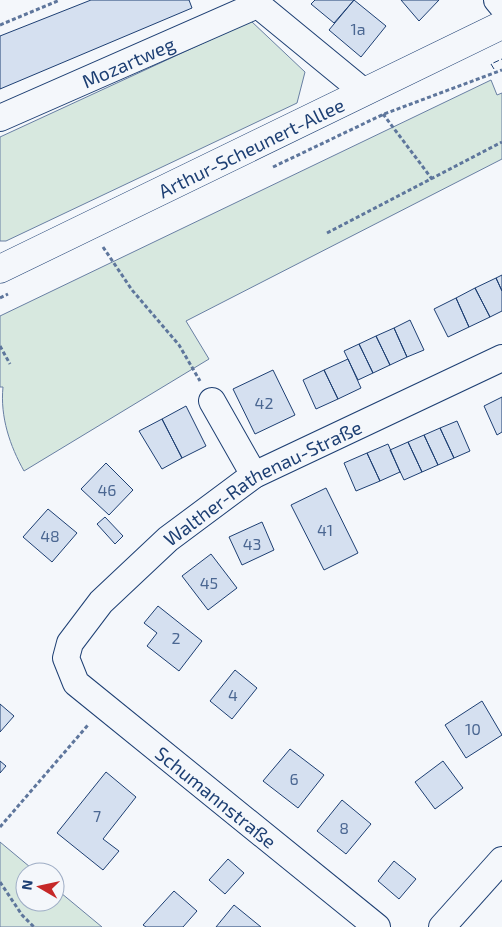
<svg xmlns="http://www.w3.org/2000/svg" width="502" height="927" viewBox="0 0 502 927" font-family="'Exo 2',sans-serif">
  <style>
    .green { fill: #d7e8df; stroke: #687fa3 }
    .building { fill: #d5e0f0; stroke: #1d3f73 }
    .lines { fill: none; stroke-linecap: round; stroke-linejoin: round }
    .minor-casing { stroke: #1d3f73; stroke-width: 28 }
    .major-casing { stroke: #1d3f73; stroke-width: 29 }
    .path { stroke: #5e769c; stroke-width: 3; stroke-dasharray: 4 2.5; stroke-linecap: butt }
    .minor { stroke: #f4f7fb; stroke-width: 26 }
    .major { stroke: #f4f7fb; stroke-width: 28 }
    .fence { stroke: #1d3f73; stroke-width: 1; stroke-dasharray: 6 2.5; stroke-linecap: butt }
    .labels { text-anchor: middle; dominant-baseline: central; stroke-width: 4; stroke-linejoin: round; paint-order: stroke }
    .number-label { font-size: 16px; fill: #4b6792 }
    .street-label { font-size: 19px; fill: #1d3f73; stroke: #f4f7fb }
  </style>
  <rect width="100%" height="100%" fill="#f4f7fb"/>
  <path class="green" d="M251 21 305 72 297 103 6 241H0V137Z
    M491 80 497 95 502 93V159L186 321 209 359 24 471C10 446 0 417 3 387H0V316Z
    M0 842 36 872H25V902H55V888L102 927H0Z"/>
  <path class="building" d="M91 0H189L192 8 0 89V36Z
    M315 0H354L334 23 311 4Z
    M354 0 386 26 361 57 329 30Z
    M401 0H439L419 21Z
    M502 275V291L496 278Z
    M496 278 502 291V311L490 317 475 288Z
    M475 288 490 317 469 327 456 298Z
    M456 298 469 327 448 337 434 309Z
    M410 320 424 350 407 357 394 328Z
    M394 328 407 357 390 365 376 336Z
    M376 336 390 365 373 373 359 344Z
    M359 344 373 373 358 380 344 351Z
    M348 359 361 388 338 399 324 370Z
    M273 370 295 415 255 434 233 389Z
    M324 370 338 399 316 409 303 380Z
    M502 397V432L497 435 484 406Z
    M186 406 206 446 182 458 162 419Z
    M162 419 182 458 162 469 139 431Z
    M457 421 470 451 454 458 440 428Z
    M440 428 454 458 438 465 424 435Z
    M424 435 438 465 422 472 408 442Z
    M408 442 422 472 404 480 390 450Z
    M388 444 400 472 380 481 367 453Z
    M367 453 380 481 356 491 344 463Z
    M106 463 133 490 109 515 81 489Z
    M326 488 358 553 324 570 291 505Z
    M48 509 77 533 52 562 23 537Z
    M105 517 123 536 115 544 97 524Z
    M262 522 274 550 242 565 229 537Z
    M211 554 237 588 208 610 182 576Z
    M158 606 202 641 179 671 147 646 157 633 144 623Z
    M235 670 257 688 232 719 210 701Z
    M482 701 502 735 466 758 445 725Z
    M0 704 14 716 0 732Z
    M290 749 324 775 298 808 263 781Z
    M0 761 6 766 0 773Z
    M443 761 463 788 435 809 415 782Z
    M106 772 136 797 103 839 119 851 103 870 57 833Z
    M342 800 371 824 346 854 317 831Z
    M228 859 244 873 225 894 209 880Z
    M394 861 416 879 399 899 378 881Z
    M174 891 197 911 183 927H146L143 925Z
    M234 905 261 927H216Z"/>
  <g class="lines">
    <g class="minor-casing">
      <g id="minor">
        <path d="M252 0 364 92"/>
        <path d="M497 0 502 6"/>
        <path id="s1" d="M0 118 257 5"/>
        <path d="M212 401 254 475"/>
        <path id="s2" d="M377 927 76 683 66 658 70 643 101 602 168 539 254 475 502 358"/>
        <path d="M442 927 502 860"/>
      </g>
    </g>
    <g class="major-casing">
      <g id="major">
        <path id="s3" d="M0 269 502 25"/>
      </g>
    </g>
    <path class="path" d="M0 25 60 0
      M383 114 432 179
      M273 167 384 114 502 70
      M327 233 502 142
      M103 247 132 290 179 345 200 381
      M0 298 8 294
      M0 346 10 364
      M0 827 88 725
      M0 882 22 915 34 927"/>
    <use href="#minor" class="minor"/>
    <use href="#major" class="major"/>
    <path class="fence" d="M494 69 491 64 502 59"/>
  </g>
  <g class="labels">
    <g class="number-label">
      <text x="358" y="28">1a</text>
      <text x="264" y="402">42</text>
      <text x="107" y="489">46</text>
      <text x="325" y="529">41</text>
      <text x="50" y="535">48</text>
      <text x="252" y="543">43</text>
      <text x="209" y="582">45</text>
      <text x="176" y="637">2</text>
      <text x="233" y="694">4</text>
      <text x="473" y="728">10</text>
      <text x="294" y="778">6</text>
      <text x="97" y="815">7</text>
      <text x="344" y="827">8</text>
    </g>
    <g class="street-label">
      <text stroke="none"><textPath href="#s1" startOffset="140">Mozartweg</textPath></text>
      <text stroke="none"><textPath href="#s3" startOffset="279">Arthur-Scheunert-Allee</textPath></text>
      <text stroke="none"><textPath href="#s2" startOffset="684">Walther-Rathenau-Straße</textPath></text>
      <text transform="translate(216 797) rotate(39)">Schumannstraße</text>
    </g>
  </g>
  <g transform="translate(40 887) rotate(279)"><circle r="24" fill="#f4f7fb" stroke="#9eadc5"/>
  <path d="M0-4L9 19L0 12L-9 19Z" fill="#c62828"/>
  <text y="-8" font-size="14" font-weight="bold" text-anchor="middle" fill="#1d3f73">N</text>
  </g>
</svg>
